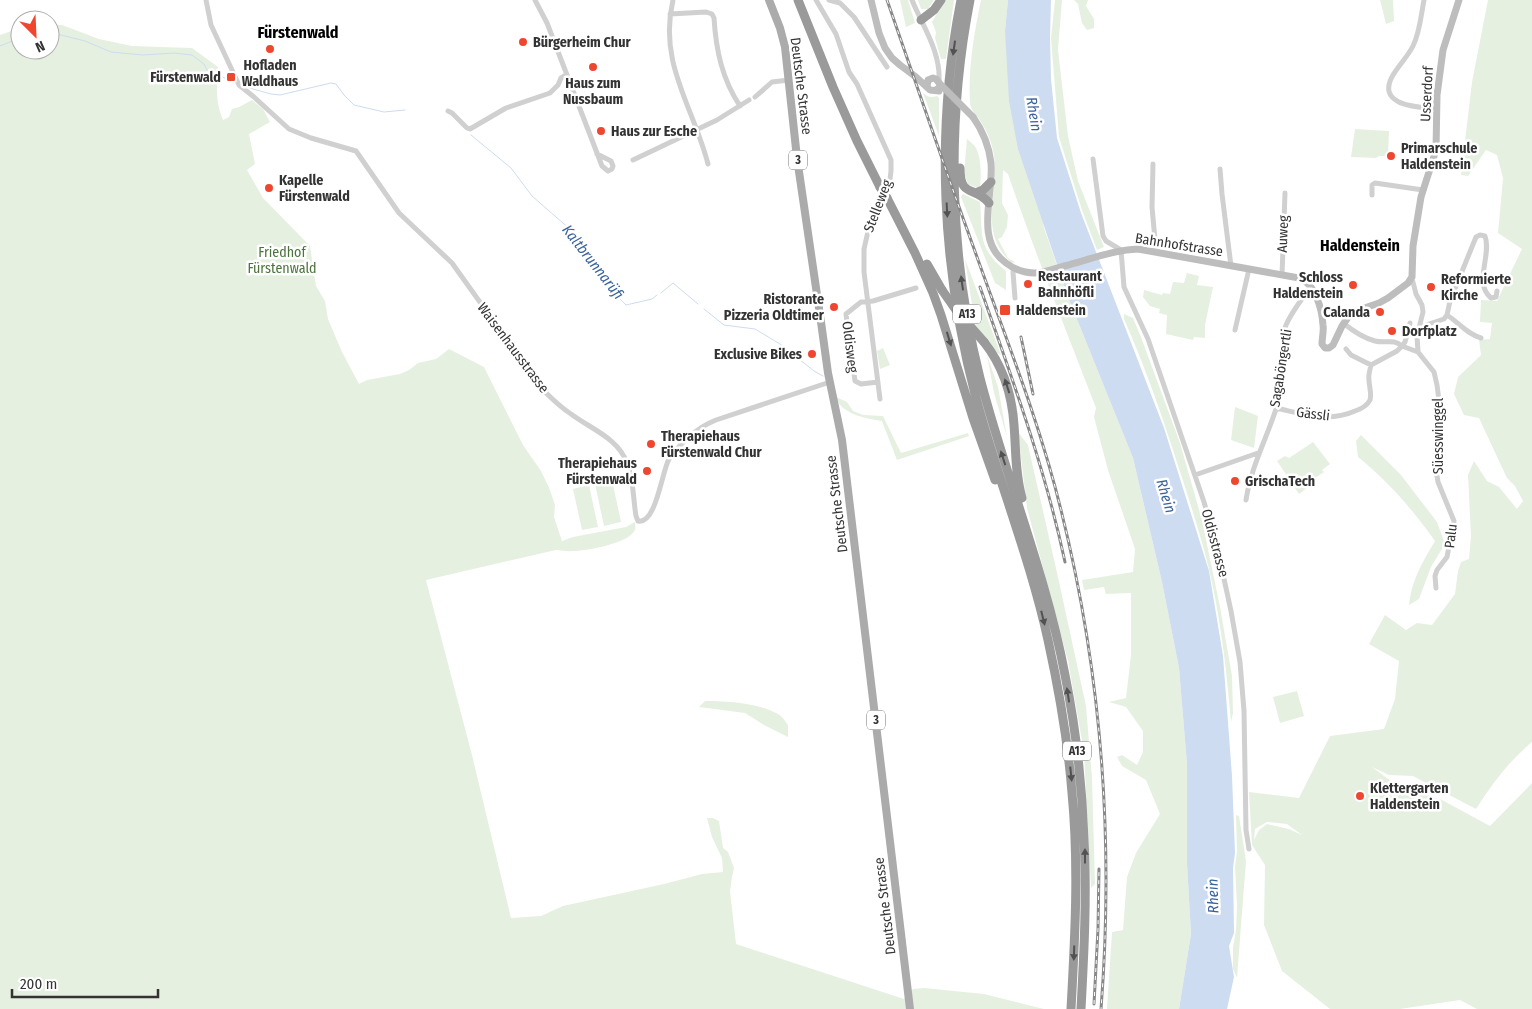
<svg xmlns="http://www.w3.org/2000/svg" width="1532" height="1009" viewBox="0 0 1532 1009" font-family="'Fira Sans Condensed',sans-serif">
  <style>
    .green { fill: #e6f0e1; fill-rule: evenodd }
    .water { fill: #cddcf0 }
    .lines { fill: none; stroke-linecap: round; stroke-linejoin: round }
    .stream { stroke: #cddcf0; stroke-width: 1 }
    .street { stroke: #d0d0d0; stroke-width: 5 }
    .secondary { stroke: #bdbdbd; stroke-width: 7 }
    .primary { stroke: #ababab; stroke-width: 8 }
    .highway { stroke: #9a9a9a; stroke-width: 9 }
    .rail-casing { stroke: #888; stroke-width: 3 }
    .rail { stroke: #fff; stroke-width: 1; stroke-dasharray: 4; stroke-linecap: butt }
    .secondary-bridge { stroke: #bdbdbd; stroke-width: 7 }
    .highway-bridge { stroke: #9a9a9a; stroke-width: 9 }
    .oneway { fill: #525252 }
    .poi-dot { fill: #ef4630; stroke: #fff; stroke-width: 2 }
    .labels { text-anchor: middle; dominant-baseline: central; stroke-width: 5; stroke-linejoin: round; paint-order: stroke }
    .shield { fill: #fff; stroke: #707070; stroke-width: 1 }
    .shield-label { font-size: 12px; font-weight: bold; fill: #333 }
    .poi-label { font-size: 14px; font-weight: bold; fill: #333; stroke: #fff; text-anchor: start }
    .street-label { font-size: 14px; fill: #333; stroke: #fff }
    .park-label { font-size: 14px; fill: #4b733c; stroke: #fff }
    .water-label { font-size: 15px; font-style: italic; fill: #3a639c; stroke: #fff }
    .quarter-label { font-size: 16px; font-weight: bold; fill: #000; stroke: #fff }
  </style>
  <rect width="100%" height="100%" fill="#fff"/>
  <path class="green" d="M900 0H908L915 23 906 27Z
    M918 0H934L928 9H921Z
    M945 0H954L946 59H941L935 38 936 32 932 22Z
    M981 0H1008L1005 31 1044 228 1068 297 1133 458 1162 582 1179 668 1187 764V864L1191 934 1179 1009H1107L1112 932 1123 930 1127 877 1136 853 1160 814 1146 780 1122 766 1117 757 1122 755 1137 765 1143 752V731L1126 707 1109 702 1126 698 1131 655V593L1106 594 1104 587 1084 590 1082 580 1133 572 1135 549 1108 470 1094 417 1096 408C1066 330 1035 253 1008 174L1003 170 1002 203 1008 215 1007 227 1002 237 998 239 1008 258 1015 262 1012 263C975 231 1002 190 993 150 991 141 987 131 981 122 978 116 970 110 970 103 968 68 974 34 981 0Z
    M1055 0H1062L1058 50 1068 136 1078 181 1104 247 1097 250 1082 210 1059 137 1051 38Z
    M1074 0H1088L1086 6 1094 19V28L1087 30 1082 23 1078 4Z
    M1380 0H1393L1394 21 1386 24Z
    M1488 0H1532V742C1509 761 1492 784 1476 809L1413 776 1389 775 1372 767 1395 784 1442 800 1490 826 1532 783V1009H1477L1460 1000 1400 1009H1330L1282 971 1264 925 1265 865 1252 845 1249 792 1299 798 1330 736 1384 729 1395 699 1399 661 1369 644 1385 615 1406 630 1417 623 1432 625 1455 594 1458 571 1461 562 1469 559 1471 536 1468 475 1474 461 1487 481 1499 487 1517 509 1523 501 1515 486 1507 478 1479 418 1464 415 1454 394 1458 377 1481 355 1479 340 1490 339 1492 323 1480 322 1481 300 1497 301 1522 249 1498 233 1503 178 1497 155 1486 150 1468 176 1461 175 1472 82ZM1267 822 1287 824 1302 835 1289 829 1267 824 1259 830 1254 840 1255 829Z
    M50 24 62 25 99 39 132 46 192 48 218 67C217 87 215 101 223 120L229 117 232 109 239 107 252 100 263 109 270 122 249 134 255 164 247 170 263 198 310 246 316 286 325 301 328 319 342 352 359 384 367 380 400 374 409 370 418 363 436 359 449 349 484 367 523 445 541 471 550 490 555 505 554 517 562 541 573 537 626 527 635 522C635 525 636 527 635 530 628 544 586 551 572 551 567 552 561 550 556 550L426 580 472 755 511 918 541 916 563 906 664 884 702 874 723 872 722 858 712 837 707 818H713L719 821 723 848 728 852 734 868 732 877 730 891 736 944 904 999 913 989 924 988 984 994 1044 1009H0V35L20 28V50H50Z
    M923 93C928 97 930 98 937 96L939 98V136Z
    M1355 129 1389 131 1388 156H1379L1376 158 1351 157Z
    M967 139C970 142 974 144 976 148 982 160 981 176 980 189L968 184 964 173Z
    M963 194 980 202C983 234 977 248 1006 271V290L995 283 961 197Z
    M965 259 1001 355 995 352 975 324Z
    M1187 273 1199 276 1197 285 1213 287 1205 325V338L1194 337 1193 340 1166 334 1167 315 1159 313 1160 309 1150 306 1143 297 1144 290 1162 295 1163 293 1170 294 1173 282 1184 283Z
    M1124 314 1133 318 1141 337 1180 443 1202 520 1220 607 1232 676 1233 713 1231 722C1226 663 1219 603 1203 546 1193 511 1182 477 1171 444 1157 401 1142 360 1124 319Z
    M883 348 890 365 880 369 877 351Z
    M987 355 998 387 1007 437 994 393Z
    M836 397 847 402 853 411 863 415 883 416 901 453 968 433 969 436 897 460 882 421C868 419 840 414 836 397Z
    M1235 407 1258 416 1254 448 1231 440Z
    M1018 432 1028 445 1058 577 1086 706 1092 778 1095 884 1091 888 1084 752 1068 661 1027 508Z
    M1361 435 1401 475 1437 522 1445 544 1431 567 1419 599 1409 605C1411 581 1423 561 1435 541 1413 510 1388 481 1358 457L1356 441Z
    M1313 442 1330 464 1322 470 1324 472 1315 478 1317 481 1299 494 1277 461 1285 456 1289 458Z
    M612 480 621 522 604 526 595 484Z
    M589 485 598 527 582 530 573 489Z
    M1297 691 1304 716 1280 723 1273 697Z
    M705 701C726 701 759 703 778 714 782 716 785 721 788 725V737L764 725 745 713 699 707Z
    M1236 815 1239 816 1246 861 1237 978 1233 969V947L1236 930 1237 906 1235 866 1237 851Z"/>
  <path class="water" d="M1008 0H1051L1050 38 1051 79 1057 138 1081 213 1164 428 1209 571 1223 656 1232 776 1235 853 1233 868 1234 933 1229 946 1234 977 1227 1009H1179L1191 934 1187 864V764L1179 668 1162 582 1133 458 1068 297 1018 149 1009 101 1005 31Z"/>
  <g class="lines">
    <path class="stream" d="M50 34 61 35 85 41 111 52 143 55 174 53 192 55 204 64 207 70 217 75
      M0 46 20 38
      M221 76 233 83
      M246 87 271 94 280 95 331 83 336 84 344 95 354 105 384 112 405 110
      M471 135 511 168 532 196 571 230 602 271 619 298 626 305 652 299 657 295
      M661 293 673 283 698 304
      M704 309 724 325 755 329 780 344 814 371 823 376"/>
    <path class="street" d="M206 0 211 25 239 85 254 97 289 129 311 138 356 151 399 213 452 263 542 389C551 398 560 407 571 414 591 429 618 438 627 463 634 480 633 499 636 516L638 521C656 525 662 471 669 459 680 443 698 427 716 420L830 382
      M535 0 547 23 602 166 608 171 612 169 613 166 611 161 597 154
      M673 0C658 63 693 106 708 164
      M816 0 836 34 849 72 857 84 891 160V171L890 179 873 213 869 227 864 249V272L880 399
      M829 0 840 3 854 17 887 67
      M912 0C923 27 941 52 939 82
      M1424 0C1421 15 1420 32 1413 46 1408 56 1399 65 1393 75 1375 106 1418 107 1436 109
      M670 14 706 12 712 14 714 18C716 50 722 79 740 106
      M755 97 772 82 789 80
      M448 111 452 113 467 128 470 129 506 108 550 93 558 85 561 78 566 75
      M1093 159 1103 236 1106 241 1121 250 1124 287 1148 339 1204 502 1219 556 1231 611 1240 662 1244 711 1246 830 1249 849
      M633 160 717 120 749 100
      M1153 164 1152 207 1156 251
      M1220 169 1222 194 1231 266
      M1372 195V185L1375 183 1423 190
      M1014 268 1013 272 1015 298
      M1282 275 1285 193
      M1411 280 1413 282 1416 294 1422 305 1423 312 1417 336 1418 352
      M1447 315 1450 301 1476 237 1480 235 1485 236C1492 255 1473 283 1491 298L1496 297 1497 291
      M1447 315C1459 323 1467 334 1481 338
      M1410 323 1405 342 1402 346 1418 352 1434 372 1437 385 1440 408 1435 464 1438 482 1454 521 1447 557 1437 570 1435 576 1436 588
      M1420 327 1444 319 1447 315
      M1235 330 1249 269
      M1346 349 1351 355 1371 365
      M878 382 861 384 855 381 846 314 861 302 873 301 916 288
      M1276 408C1303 414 1328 423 1355 411 1361 409 1367 406 1370 400 1372 394 1369 386 1369 380 1368 375 1370 370 1371 365L1397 351 1402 346C1393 338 1386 344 1375 341 1363 338 1353 331 1343 323
      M1195 475 1258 453
      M1246 500C1251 467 1266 440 1276 409 1281 392 1282 373 1283 355 1283 345 1282 334 1286 325 1292 311 1303 298 1311 286"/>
    <path class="secondary" d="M871 0 879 33 885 48 892 58 900 65 916 77 930 90 939 91
      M927 87 928 80 933 78 936 79 940 84 939 88 936 90
      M973 117C983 131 989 146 991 163 994 195 974 240 1006 263 1014 269 1024 273 1034 273 1044 273 1054 269 1064 266 1088 260 1113 250 1138 249L1299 278C1315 283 1322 309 1323 325 1324 331 1322 338 1322 344L1325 348H1329L1333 345 1342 326 1349 316 1356 311 1379 303 1388 298 1408 283 1412 277 1413 246 1421 197 1436 150 1437 95 1443 50 1459 0"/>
    <path class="primary" d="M769 0 780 28 785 47 797 158 821 322 828 373 842 440 910 1009"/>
    <path class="highway" d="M798 0 833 87 857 141 880 187
      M961 0C935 131 942 269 976 398 998 480 1030 558 1048 640 1059 690 1068 741 1072 793 1079 865 1075 937 1071 1009
      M970 0C946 124 949 256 980 378 1006 478 1046 574 1065 675 1076 729 1082 784 1084 839 1087 896 1084 953 1081 1009
      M921 20 934 10 941 0
      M960 168C960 199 975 185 989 203
      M976 193 983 190 991 182
      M887 198 915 253 933 293 941 315 973 418 995 480
      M927 264 942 290
      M984 342C1003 366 1012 395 1014 425 1016 449 1015 474 1022 498"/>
    <g class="rail-casing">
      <path id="rail" d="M887 0C917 86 946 172 977 257 1007 341 1040 424 1061 510 1102 674 1114 841 1101 1009
        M980 287C1012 378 1045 468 1065 562
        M1021 337 1033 394
        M1094 1004 1098 929 1099 869"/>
    </g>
    <use href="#rail" class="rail"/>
    <path class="secondary-bridge" d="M942 86 973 117"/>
    <path class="highway-bridge" d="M880 187 887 198
      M942 290 956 310 984 342"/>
  </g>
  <defs><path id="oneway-solid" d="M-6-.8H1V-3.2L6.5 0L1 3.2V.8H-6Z" transform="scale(1.25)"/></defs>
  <g class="oneway">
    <use href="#oneway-solid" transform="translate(954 48) rotate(98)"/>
    <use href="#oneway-solid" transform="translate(947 210) rotate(87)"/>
    <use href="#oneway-solid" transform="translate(962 283) rotate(-98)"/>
    <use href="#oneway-solid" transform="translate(949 339) rotate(73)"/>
    <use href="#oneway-solid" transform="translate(1007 386) rotate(-108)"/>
    <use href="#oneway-solid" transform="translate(1003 458) rotate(-108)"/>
    <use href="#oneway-solid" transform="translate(1043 618) rotate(76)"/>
    <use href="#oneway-solid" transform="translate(1068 695) rotate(-99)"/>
    <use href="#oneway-solid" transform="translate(1071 774) rotate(84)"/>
    <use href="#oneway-solid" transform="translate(1085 856) rotate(-90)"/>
    <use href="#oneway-solid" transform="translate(1074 953) rotate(92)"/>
  </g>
  <g class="poi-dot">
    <circle cx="523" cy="42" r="5"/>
    <circle cx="270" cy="49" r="5"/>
    <circle cx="593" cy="67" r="5"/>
    <rect x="226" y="72" width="10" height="10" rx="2.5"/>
    <circle cx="601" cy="131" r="5"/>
    <circle cx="1391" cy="156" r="5"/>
    <circle cx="269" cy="188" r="5"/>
    <circle cx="1028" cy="284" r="5"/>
    <circle cx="1353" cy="285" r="5"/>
    <circle cx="1431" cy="287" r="5"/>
    <circle cx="834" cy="307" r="5"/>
    <rect x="999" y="304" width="12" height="12" rx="2.5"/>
    <circle cx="1380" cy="312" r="5"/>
    <circle cx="1392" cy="331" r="5"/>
    <circle cx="812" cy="354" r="5"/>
    <circle cx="651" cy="444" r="5"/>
    <circle cx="647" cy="471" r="5"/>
    <circle cx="1235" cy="481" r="5"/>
    <circle cx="1360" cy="796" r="5"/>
  </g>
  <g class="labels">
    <g class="shield">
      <rect x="789" y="150.5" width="18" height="19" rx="4"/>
      <rect x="953" y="304.5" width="28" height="19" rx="4"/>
      <rect x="867" y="710.5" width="18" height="19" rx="4"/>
      <rect x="1063" y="741.5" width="28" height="19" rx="4"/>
    </g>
    <g class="shield-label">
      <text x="798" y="160">3</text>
      <text x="967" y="314">A13</text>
      <text x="876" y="720">3</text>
      <text x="1077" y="751">A13</text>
    </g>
    <g class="poi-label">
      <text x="533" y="42">Bürgerheim Chur</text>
      <text x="270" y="65" text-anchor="middle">Hofladen<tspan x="270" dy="16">Waldhaus</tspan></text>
      <text x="221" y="77" text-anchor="end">Fürstenwald</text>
      <text x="593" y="83" text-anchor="middle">Haus zum<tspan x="593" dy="16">Nussbaum</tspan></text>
      <text x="611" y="131">Haus zur Esche</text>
      <text x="1401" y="148">Primarschule<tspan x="1401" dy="16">Haldenstein</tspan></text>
      <text x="279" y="180">Kapelle<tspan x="279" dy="16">Fürstenwald</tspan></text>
      <text x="1038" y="276">Restaurant<tspan x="1038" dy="16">Bahnhöfli</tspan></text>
      <text x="1343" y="277" text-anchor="end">Schloss<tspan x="1343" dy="16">Haldenstein</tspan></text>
      <text x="1441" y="279">Reformierte<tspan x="1441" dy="16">Kirche</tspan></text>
      <text x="824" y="299" text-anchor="end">Ristorante<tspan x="824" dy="16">Pizzeria Oldtimer</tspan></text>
      <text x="1016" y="310">Haldenstein</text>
      <text x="1370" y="312" text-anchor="end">Calanda</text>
      <text x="1402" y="331">Dorfplatz</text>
      <text x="802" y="354" text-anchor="end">Exclusive Bikes</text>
      <text x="661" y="436">Therapiehaus<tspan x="661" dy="16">Fürstenwald Chur</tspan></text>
      <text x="637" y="463" text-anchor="end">Therapiehaus<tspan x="637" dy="16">Fürstenwald</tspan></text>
      <text x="1245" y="481">GrischaTech</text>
      <text x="1370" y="788">Klettergarten<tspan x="1370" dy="16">Haldenstein</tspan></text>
    </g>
    <g class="street-label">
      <text transform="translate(801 86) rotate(83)">Deutsche Strasse</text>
      <text transform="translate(1427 94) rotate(-87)">Usserdorf</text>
      <text transform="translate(878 206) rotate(-69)">Stelleweg</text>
      <text transform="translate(1283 234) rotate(-88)">Auweg</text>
      <text transform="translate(1179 245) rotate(9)">Bahnhofstrasse</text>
      <text transform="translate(850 347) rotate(83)">Oldisweg</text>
      <text transform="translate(513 348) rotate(53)">Waisenhausstrasse</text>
      <text transform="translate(1281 368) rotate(-81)">Sagaböngertli</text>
      <text transform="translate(1313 414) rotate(7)">Gässli</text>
      <text transform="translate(1438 436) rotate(-90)">Süesswinggel</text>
      <text transform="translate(837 504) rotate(-97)">Deutsche Strasse</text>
      <text transform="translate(1451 536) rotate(-83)">Palu</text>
      <text transform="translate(1215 543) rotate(75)">Oldisstrasse</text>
      <text transform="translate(885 906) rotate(-97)">Deutsche Strasse</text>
    </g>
    <g class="park-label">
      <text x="282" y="252">Friedhof<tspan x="282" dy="16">Fürstenwald</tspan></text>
    </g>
    <g class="water-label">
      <text transform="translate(1034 114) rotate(81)">Rhein</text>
      <text transform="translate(593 262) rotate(52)">Kaltbrunnarüfi</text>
      <text transform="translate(1166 496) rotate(73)">Rhein</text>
      <text transform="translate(1213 896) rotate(-92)">Rhein</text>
    </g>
    <g class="quarter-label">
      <text x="298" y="32">Fürstenwald</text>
      <text x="1360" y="245">Haldenstein</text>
    </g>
  </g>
  <g transform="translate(35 35) rotate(156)"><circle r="24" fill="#ffffff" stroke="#adadad"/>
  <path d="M0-4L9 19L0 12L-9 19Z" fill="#ef4630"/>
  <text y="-8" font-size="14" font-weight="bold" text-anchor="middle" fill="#333333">N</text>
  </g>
  <path d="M12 989v8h146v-8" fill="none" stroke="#333333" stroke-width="2.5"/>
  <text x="20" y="989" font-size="15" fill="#333333" stroke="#ffffff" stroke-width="4" paint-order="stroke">200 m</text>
</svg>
